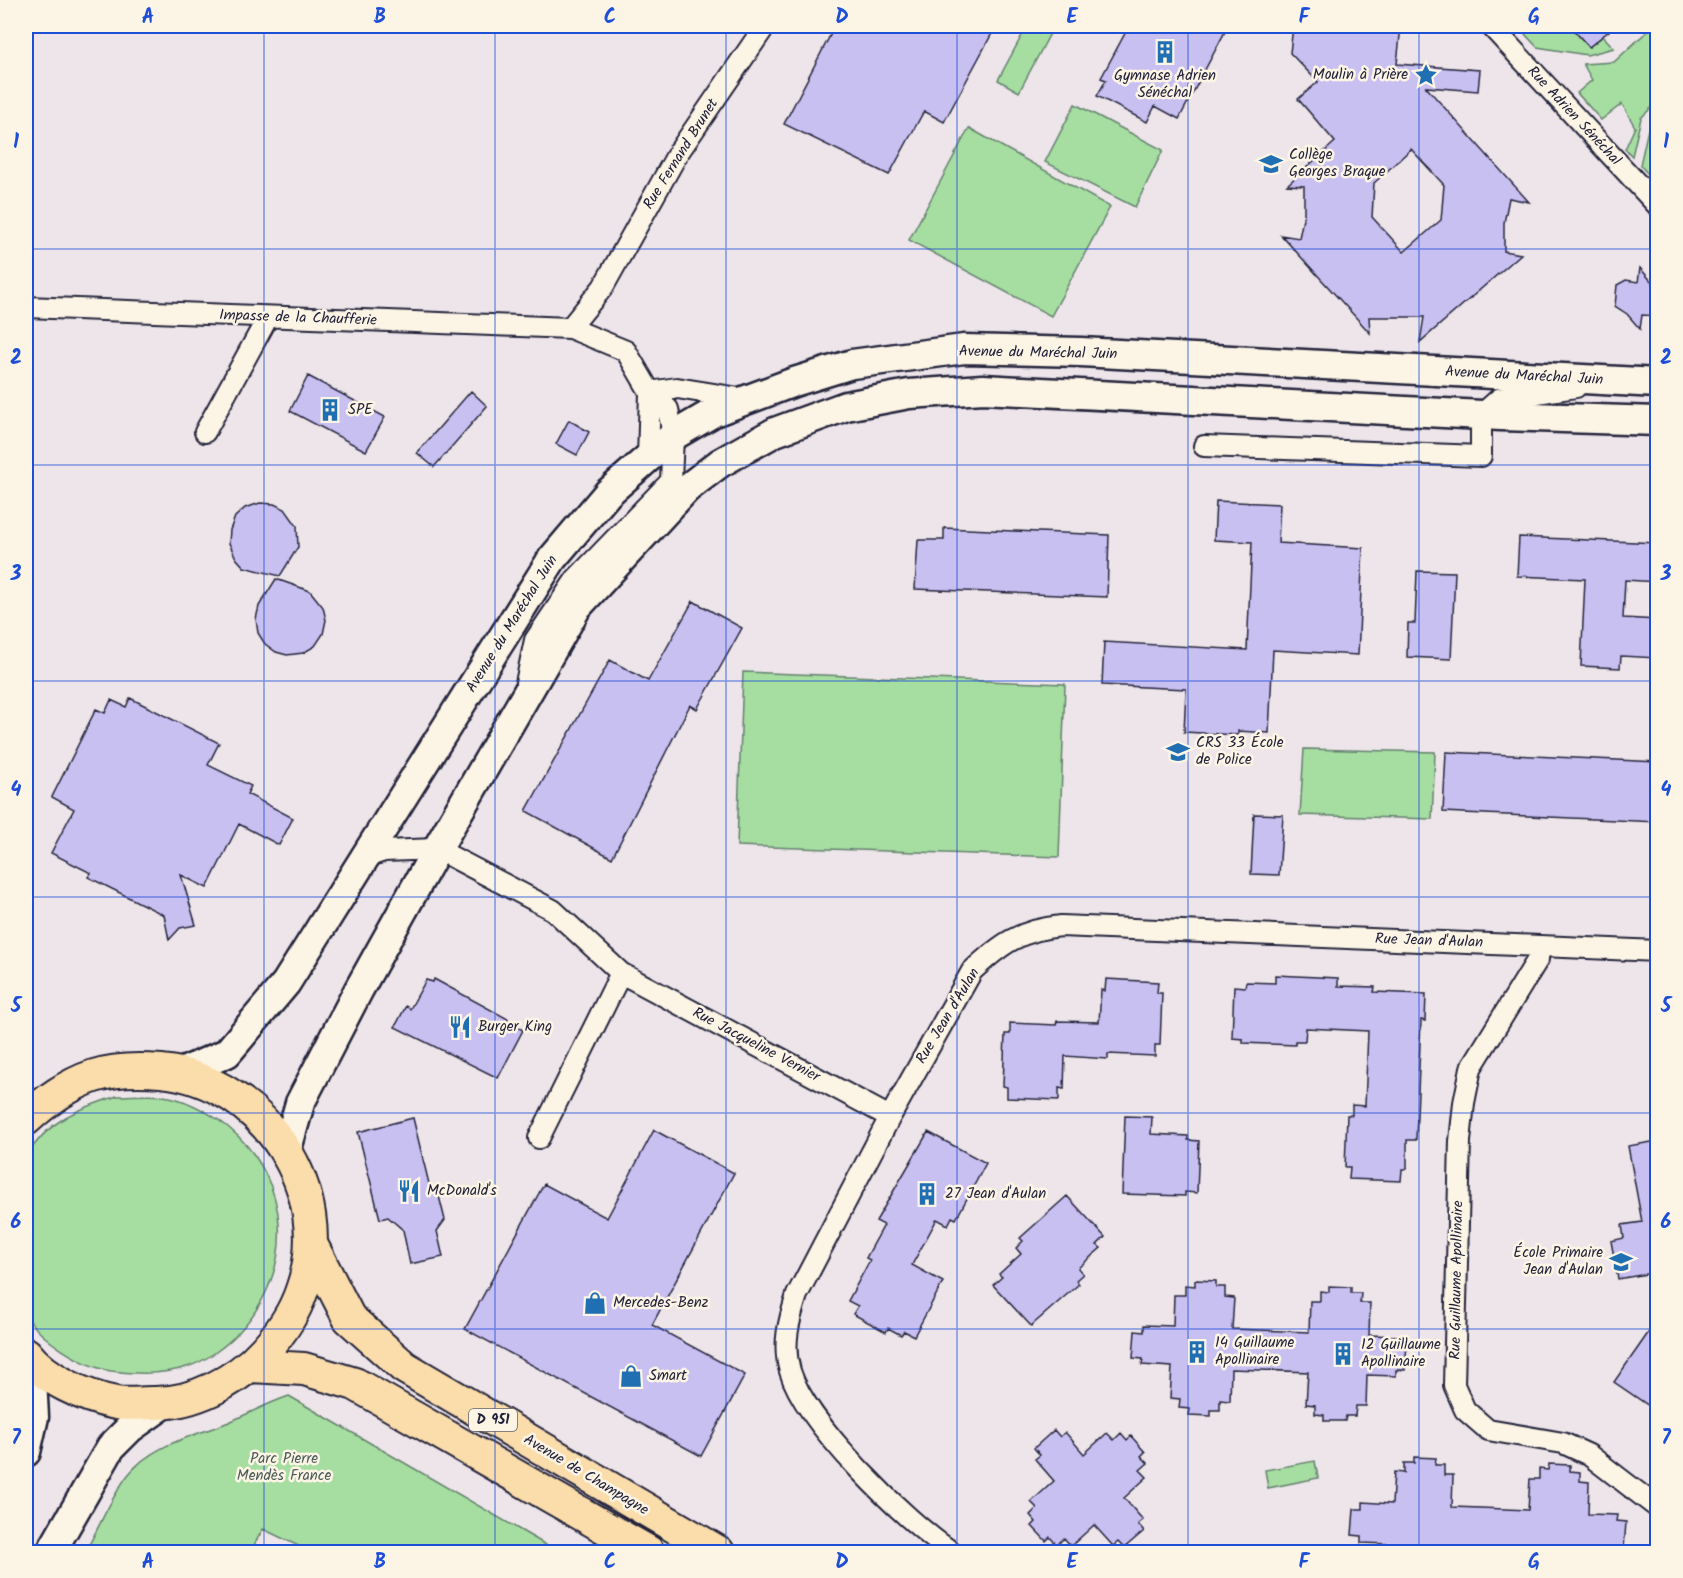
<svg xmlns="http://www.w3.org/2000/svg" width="1683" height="1578" viewBox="0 0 1683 1578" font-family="Kalam,sans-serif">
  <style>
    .green { fill: #a6dda1; stroke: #64806e; stroke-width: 1.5 }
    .building { fill: #c9c0f2; stroke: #22223b; stroke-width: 1.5; fill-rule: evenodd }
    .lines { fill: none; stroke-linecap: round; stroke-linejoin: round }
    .minor-casing { stroke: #22223b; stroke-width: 24 }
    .secondary-casing { stroke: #22223b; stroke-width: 33 }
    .primary-casing { stroke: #22223b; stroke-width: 36 }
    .minor { stroke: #fcf5e5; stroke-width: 20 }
    .secondary { stroke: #fcf5e5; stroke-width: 28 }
    .primary { stroke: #fbddab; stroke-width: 32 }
    .grid { fill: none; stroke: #1d4ed8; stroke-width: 1.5; stroke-opacity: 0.55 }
    .labels { text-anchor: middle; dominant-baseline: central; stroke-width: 5; stroke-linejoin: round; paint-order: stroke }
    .shield { fill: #fcf5e5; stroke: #63616e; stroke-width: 1.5 }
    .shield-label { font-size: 14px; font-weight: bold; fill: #22223b }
    .poi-label { font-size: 15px; fill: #22223b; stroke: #fcf5e5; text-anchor: start }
    .street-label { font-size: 15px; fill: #22223b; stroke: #fcf5e5 }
    .park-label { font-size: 15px; fill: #4a5a5a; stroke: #fcf5e5 }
    .neatline { fill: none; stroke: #1d4ed8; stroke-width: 2 }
    .grid-label { font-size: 20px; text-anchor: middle; font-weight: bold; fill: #1d4ed8 }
  </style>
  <rect width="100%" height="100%" fill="#ede5e9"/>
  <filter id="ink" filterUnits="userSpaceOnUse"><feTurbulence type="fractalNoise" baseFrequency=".0167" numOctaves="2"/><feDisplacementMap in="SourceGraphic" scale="12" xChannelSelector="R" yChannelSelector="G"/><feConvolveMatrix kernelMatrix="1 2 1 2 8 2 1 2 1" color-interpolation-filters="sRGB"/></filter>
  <g filter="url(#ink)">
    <path class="green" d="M1027 26H1054L1019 92 998 80Z
      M1536 26H1570L1589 47 1603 36 1614 48 1587 55 1537 47 1525 34Z
      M1653 26H1657V102L1641 118 1632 156 1625 149 1635 127 1622 104 1601 120 1577 93 1592 80 1583 64 1614 62Z
      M1075 104 1163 150 1135 207 1045 162Z
      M1657 125V184L1640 165 1648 129Z
      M969 128 1110 207 1051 316 909 240Z
      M743 672 1065 684 1059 857 737 846Z
      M1304 749 1435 752 1432 819 1300 815Z
      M117 1096C132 1096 148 1094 163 1096 186 1099 210 1113 228 1127 293 1181 296 1271 239 1332 226 1346 206 1361 187 1367 161 1375 137 1374 111 1371 84 1367 38 1339 26 1314V1157C48 1120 78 1109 117 1096Z
      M289 1396 527 1534 558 1552H311L263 1529 250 1552H85C99 1528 111 1497 128 1475 152 1444 195 1436 229 1422 250 1413 268 1403 289 1396Z
      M1315 1461 1318 1478 1268 1488 1265 1470Z"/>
    <path class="building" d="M835 26H996L944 122 924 111 889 175 784 124Z
      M1129 26H1228L1179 119 1155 106 1147 122 1097 96 1106 80 1101 78Z
      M1293 26H1401L1397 64 1480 70 1478 91 1426 87 1529 202 1509 198 1504 223V251L1521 254 1420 342 1424 317H1369L1370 333 1281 235 1299 238 1304 214V186L1287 185 1335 142 1298 99 1318 82 1290 53ZM1411 149 1444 185 1441 220 1404 252 1372 217 1374 183Z
      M1570 26H1615L1589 47Z
      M1640 268 1653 283 1658 284V316L1642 315 1640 329 1627 314 1615 306 1617 285 1626 280 1638 282Z
      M308 376 385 417 366 451 290 411Z
      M471 391 487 406 434 467 417 453Z
      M569 420 589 432 577 455 556 444Z
      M1216 501 1280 504 1278 543 1363 548 1358 655 1273 650 1269 733 1238 731V735L1184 732 1186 689 1102 685 1104 642 1247 650 1252 542 1214 540Z
      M260 503 274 504 285 509 297 526 298 547 280 576 244 567 236 558 229 543 230 530 235 517 245 508Z
      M944 528 1109 535 1107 597 915 589 918 540H944Z
      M1519 537 1658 543V582L1625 580 1623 618 1658 620V658L1621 656 1620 668 1581 666 1585 579 1517 576Z
      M1417 571 1455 572 1451 659 1407 657 1408 623H1415Z
      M276 579 310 591 323 607 326 620 323 634 315 646 303 653 287 655 276 652 265 644 258 633 256 619 259 606Z
      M693 601 742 628 697 709 690 705 612 858 526 811 610 660 648 681Z
      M130 698 219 743 208 765 251 786 247 794 293 818 279 845 239 824 207 888 181 875 196 925 180 928 169 940 164 915 88 877 91 873 51 853 74 809 52 797 96 709 105 713 111 700 126 707Z
      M1446 752 1658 762V822L1443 812Z
      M1254 814 1283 815 1279 875 1251 874Z
      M1275 975 1338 978V986L1375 987 1374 992 1426 994 1425 1021 1421 1020 1416 1140H1407V1169H1402L1401 1181 1349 1179 1350 1167H1345L1347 1115H1352V1105L1365 1106 1368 1031 1306 1028 1305 1041H1295V1045L1243 1043V1039L1232 1038 1234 986 1245 987 1246 982 1275 983Z
      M434 979 508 1019 507 1022 523 1030 498 1078 395 1027 406 1006 410 1009 426 980 433 982Z
      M1106 979 1158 982 1157 993H1162L1160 1045H1155V1056L1108 1054V1059L1065 1056 1064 1089 1059 1088V1100L1007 1098V1087L1003 1086 1005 1034H1010V1023L1056 1025 1057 1021 1099 1022 1101 990 1105 991Z
      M1125 1116 1152 1117 1151 1134 1188 1136V1140L1199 1141 1197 1193 1185 1192V1196L1122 1194Z
      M413 1118 430 1188 438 1192 445 1220 437 1231 443 1257 410 1264 403 1230 388 1217 380 1219 358 1132Z
      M654 1130 734 1173 652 1325 745 1375 701 1456 465 1329 544 1184 607 1218Z
      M928 1132 986 1163 956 1219 952 1217 948 1225 937 1219 912 1265 943 1282 914 1336 904 1331 901 1335 888 1328 886 1332 853 1314 858 1306 848 1301 870 1260 866 1258 884 1225 876 1221Z
      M1658 1141V1272L1618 1279 1611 1241 1624 1238 1622 1225 1642 1222 1628 1146Z
      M1067 1196 1105 1237 1097 1245 1101 1248 1078 1268 1083 1274 1076 1280 1079 1284 1031 1326 993 1285 1002 1277 999 1274 1021 1254 1016 1248 1023 1241 1020 1238Z
      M1195 1280 1216 1281V1287H1225V1297L1234 1298 1232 1329 1309 1332 1310 1301H1320V1291L1329 1292V1286L1351 1287V1293H1361L1360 1303H1370L1369 1335 1398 1336 1397 1343H1407L1405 1370H1396V1376L1367 1375 1366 1406H1356L1355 1416H1346L1345 1421H1324V1415L1315 1414V1405L1306 1404 1308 1372 1260 1370 1231 1369 1230 1401 1220 1400V1410H1211V1416L1189 1415 1190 1409 1179 1408 1180 1399 1170 1398 1172 1367 1142 1365 1143 1359 1133 1358 1135 1331 1144 1332V1325L1173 1326 1174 1295H1185V1285L1195 1286Z
      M1658 1319V1412L1614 1382Z
      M1054 1430 1060 1437 1065 1432 1084 1454 1107 1433 1114 1440 1121 1433 1127 1440 1131 1436 1145 1452 1141 1456 1148 1463 1140 1470 1147 1477 1124 1498 1143 1520 1138 1524 1144 1531 1124 1548 1118 1542 1113 1546 1094 1525 1071 1546 1064 1538 1057 1545 1050 1537 1046 1541 1032 1526 1036 1522 1030 1515 1037 1508 1031 1502 1054 1481 1035 1459 1040 1455 1034 1448Z
      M1414 1457 1436 1458 1435 1465H1444V1475H1453L1452 1507 1481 1508 1528 1510 1530 1479H1539V1469L1548 1470 1549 1464 1570 1465V1471L1580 1472V1481L1589 1482 1588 1514 1617 1515 1616 1521 1626 1522 1624 1549 1615 1548V1552H1526L1450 1547 1449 1552H1390V1544L1361 1543V1536L1352 1535 1354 1509H1363V1502L1392 1504 1394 1472 1404 1473V1463H1414Z"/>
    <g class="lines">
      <g class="minor-casing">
        <path id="minor" d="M1491 26 1658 206
          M26 307 570 328 626 351 650 392 668 409 673 436 671 481 576 579 535 640 526 683
          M570 328 603 287 678 153 765 26
          M650 392 677 388 745 399
          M205 432 268 317
          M1204 446 1481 456V415L1499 399 1576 387
          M648 458 650 392
          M366 857 384 851 437 849 553 910 621 973 890 1117
          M1539 946 1538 959 1471 1068 1464 1103 1460 1141 1454 1385 1465 1410 1488 1430 1563 1443 1589 1455 1658 1508
          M539 1138 621 973
          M952 1552C905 1521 806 1424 790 1371 782 1345 789 1320 797 1295L890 1117 972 971C1001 944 1020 930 1061 926L1658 951"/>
      </g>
      <g class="secondary-casing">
        <path id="secondary" d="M181 1073 227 1053 286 983 552 559 608 493 673 436 714 412 794 382 852 364 964 349 1081 352 1658 383
          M287 1149 300 1103 358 991 437 849 577 607 686 489 720 463 775 432 846 406 909 394 983 389 1501 416 1658 421
          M26 1452 34 1417 31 1361
          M51 1552 111 1447 130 1428 164 1404"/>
      </g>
      <g class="primary-casing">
        <path id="primary" d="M26 1119C46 1101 67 1085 94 1076 116 1069 139 1069 161 1071 264 1081 337 1192 302 1290 294 1314 280 1334 264 1351 237 1381 193 1404 152 1403 141 1403 127 1405 116 1403 85 1397 45 1379 26 1354
          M311 1244 349 1318 404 1367 718 1552
          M251 1366 304 1369 355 1384 648 1552"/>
      </g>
      <use href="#minor" class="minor"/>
      <use href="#secondary" class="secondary"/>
      <use href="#primary" class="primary"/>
    </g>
  </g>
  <path class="grid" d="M264 26V1552M495 26V1552M726 26V1552M957 26V1552M1188 26V1552M1419 26V1552M26 249H1658M26 465H1658M26 681H1658M26 897H1658M26 1113H1658M26 1329H1658"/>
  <defs>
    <g id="building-bare" transform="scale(1.8)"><path d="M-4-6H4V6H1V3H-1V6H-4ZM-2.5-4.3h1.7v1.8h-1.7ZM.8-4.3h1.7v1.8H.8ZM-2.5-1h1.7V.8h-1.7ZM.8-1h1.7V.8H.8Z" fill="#1f6fb2" stroke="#fcf5e5" stroke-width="2.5" paint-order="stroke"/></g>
    <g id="sight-bare" transform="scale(1.8)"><path d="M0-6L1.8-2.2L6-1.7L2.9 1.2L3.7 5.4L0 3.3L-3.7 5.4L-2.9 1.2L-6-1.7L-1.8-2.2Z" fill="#1f6fb2" stroke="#fcf5e5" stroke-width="2.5" paint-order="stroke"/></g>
    <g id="school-bare" transform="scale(1.8)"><path d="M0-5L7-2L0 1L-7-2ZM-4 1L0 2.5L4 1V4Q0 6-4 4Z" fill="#1f6fb2" stroke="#fcf5e5" stroke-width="2.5" paint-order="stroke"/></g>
    <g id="restaurant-bare" transform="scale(1.8)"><path d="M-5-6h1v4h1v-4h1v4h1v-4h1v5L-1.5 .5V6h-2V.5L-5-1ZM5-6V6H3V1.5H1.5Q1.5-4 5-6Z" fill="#1f6fb2" stroke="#fcf5e5" stroke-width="2.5" paint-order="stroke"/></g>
    <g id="shop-bare" transform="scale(1.8)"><path d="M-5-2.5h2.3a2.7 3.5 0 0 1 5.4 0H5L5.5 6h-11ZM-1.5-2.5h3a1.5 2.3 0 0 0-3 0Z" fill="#1f6fb2" stroke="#fcf5e5" stroke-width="2.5" paint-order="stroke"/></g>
  </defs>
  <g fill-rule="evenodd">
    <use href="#building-bare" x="1165" y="52"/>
    <use href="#sight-bare" x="1426" y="75"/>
    <use href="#school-bare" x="1271" y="164"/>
    <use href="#building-bare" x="330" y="410"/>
    <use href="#school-bare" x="1178" y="752"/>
    <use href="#restaurant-bare" x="460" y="1027"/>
    <use href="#restaurant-bare" x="409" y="1191"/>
    <use href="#building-bare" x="927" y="1194"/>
    <use href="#school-bare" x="1621" y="1262"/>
    <use href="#shop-bare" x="595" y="1303"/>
    <use href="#building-bare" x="1197" y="1352"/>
    <use href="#building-bare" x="1343" y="1354"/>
    <use href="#shop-bare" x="631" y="1376"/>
  </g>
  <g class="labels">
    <rect class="shield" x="469" y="1409" width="48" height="22" rx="4.5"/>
    <g class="shield-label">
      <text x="493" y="1420">D 951</text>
    </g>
    <g class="poi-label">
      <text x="1408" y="75" text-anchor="end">Moulin à Prière</text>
      <text x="1165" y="76" text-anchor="middle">Gymnase Adrien<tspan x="1165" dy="17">Sénéchal</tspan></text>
      <text x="1289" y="155">Collège<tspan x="1289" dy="17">Georges Braque</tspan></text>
      <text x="348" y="410">SPE</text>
      <text x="1196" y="743">CRS 33 École<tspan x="1196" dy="17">de Police</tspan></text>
      <text x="478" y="1027">Burger King</text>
      <text x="427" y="1191">McDonald's</text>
      <text x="945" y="1194">27 Jean d'Aulan</text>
      <text x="1603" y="1253" text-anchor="end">École Primaire<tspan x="1603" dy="17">Jean d'Aulan</tspan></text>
      <text x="613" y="1303">Mercedes-Benz</text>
      <text x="1215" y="1343">14 Guillaume<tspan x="1215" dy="17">Apollinaire</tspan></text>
      <text x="1361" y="1345">12 Guillaume<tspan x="1361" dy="17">Apollinaire</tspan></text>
      <text x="649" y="1376">Smart</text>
    </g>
    <g class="street-label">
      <text transform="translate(1574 116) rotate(47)">Rue Adrien Sénéchal</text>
      <text transform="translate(681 154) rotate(-58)">Rue Fernand Brunet</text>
      <text transform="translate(298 318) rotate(2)">Impasse de la Chaufferie</text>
      <text transform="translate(1038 353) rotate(1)">Avenue du Maréchal Juin</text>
      <text transform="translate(1524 376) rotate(3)">Avenue du Maréchal Juin</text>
      <text transform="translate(512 624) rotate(-58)">Avenue du Maréchal Juin</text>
      <text transform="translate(1429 941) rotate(2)">Rue Jean d'Aulan</text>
      <text transform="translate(948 1016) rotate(-59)">Rue Jean d'Aulan</text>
      <text transform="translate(756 1045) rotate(28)">Rue Jacqueline Vernier</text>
      <text transform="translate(1457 1280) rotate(-89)">Rue Guillaume Apollinaire</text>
      <text transform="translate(586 1475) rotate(31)">Avenue de Champagne</text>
    </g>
    <g class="park-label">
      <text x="284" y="1459">Parc Pierre<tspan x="284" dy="17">Mendès France</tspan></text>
    </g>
  </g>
  <rect width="1683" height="1578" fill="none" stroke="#fcf5e5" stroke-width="66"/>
  <rect x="33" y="33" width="1617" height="1512" class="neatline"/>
  <g class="grid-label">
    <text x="148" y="23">A</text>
    <text x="380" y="23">B</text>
    <text x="610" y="23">C</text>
    <text x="842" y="23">D</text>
    <text x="1072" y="23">E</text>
    <text x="1304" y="23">F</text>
    <text x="1534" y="23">G</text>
    <text x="16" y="148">1</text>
    <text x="1666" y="148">1</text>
    <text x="16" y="364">2</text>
    <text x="1666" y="364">2</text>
    <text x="16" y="580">3</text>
    <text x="1666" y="580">3</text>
    <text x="16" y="796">4</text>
    <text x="1666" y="796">4</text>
    <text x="16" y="1012">5</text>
    <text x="1666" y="1012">5</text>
    <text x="16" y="1228">6</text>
    <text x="1666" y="1228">6</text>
    <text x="16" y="1444">7</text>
    <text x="1666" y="1444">7</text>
    <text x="148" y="1568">A</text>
    <text x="380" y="1568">B</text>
    <text x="610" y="1568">C</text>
    <text x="842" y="1568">D</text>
    <text x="1072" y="1568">E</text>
    <text x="1304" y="1568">F</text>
    <text x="1534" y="1568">G</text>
  </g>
</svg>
